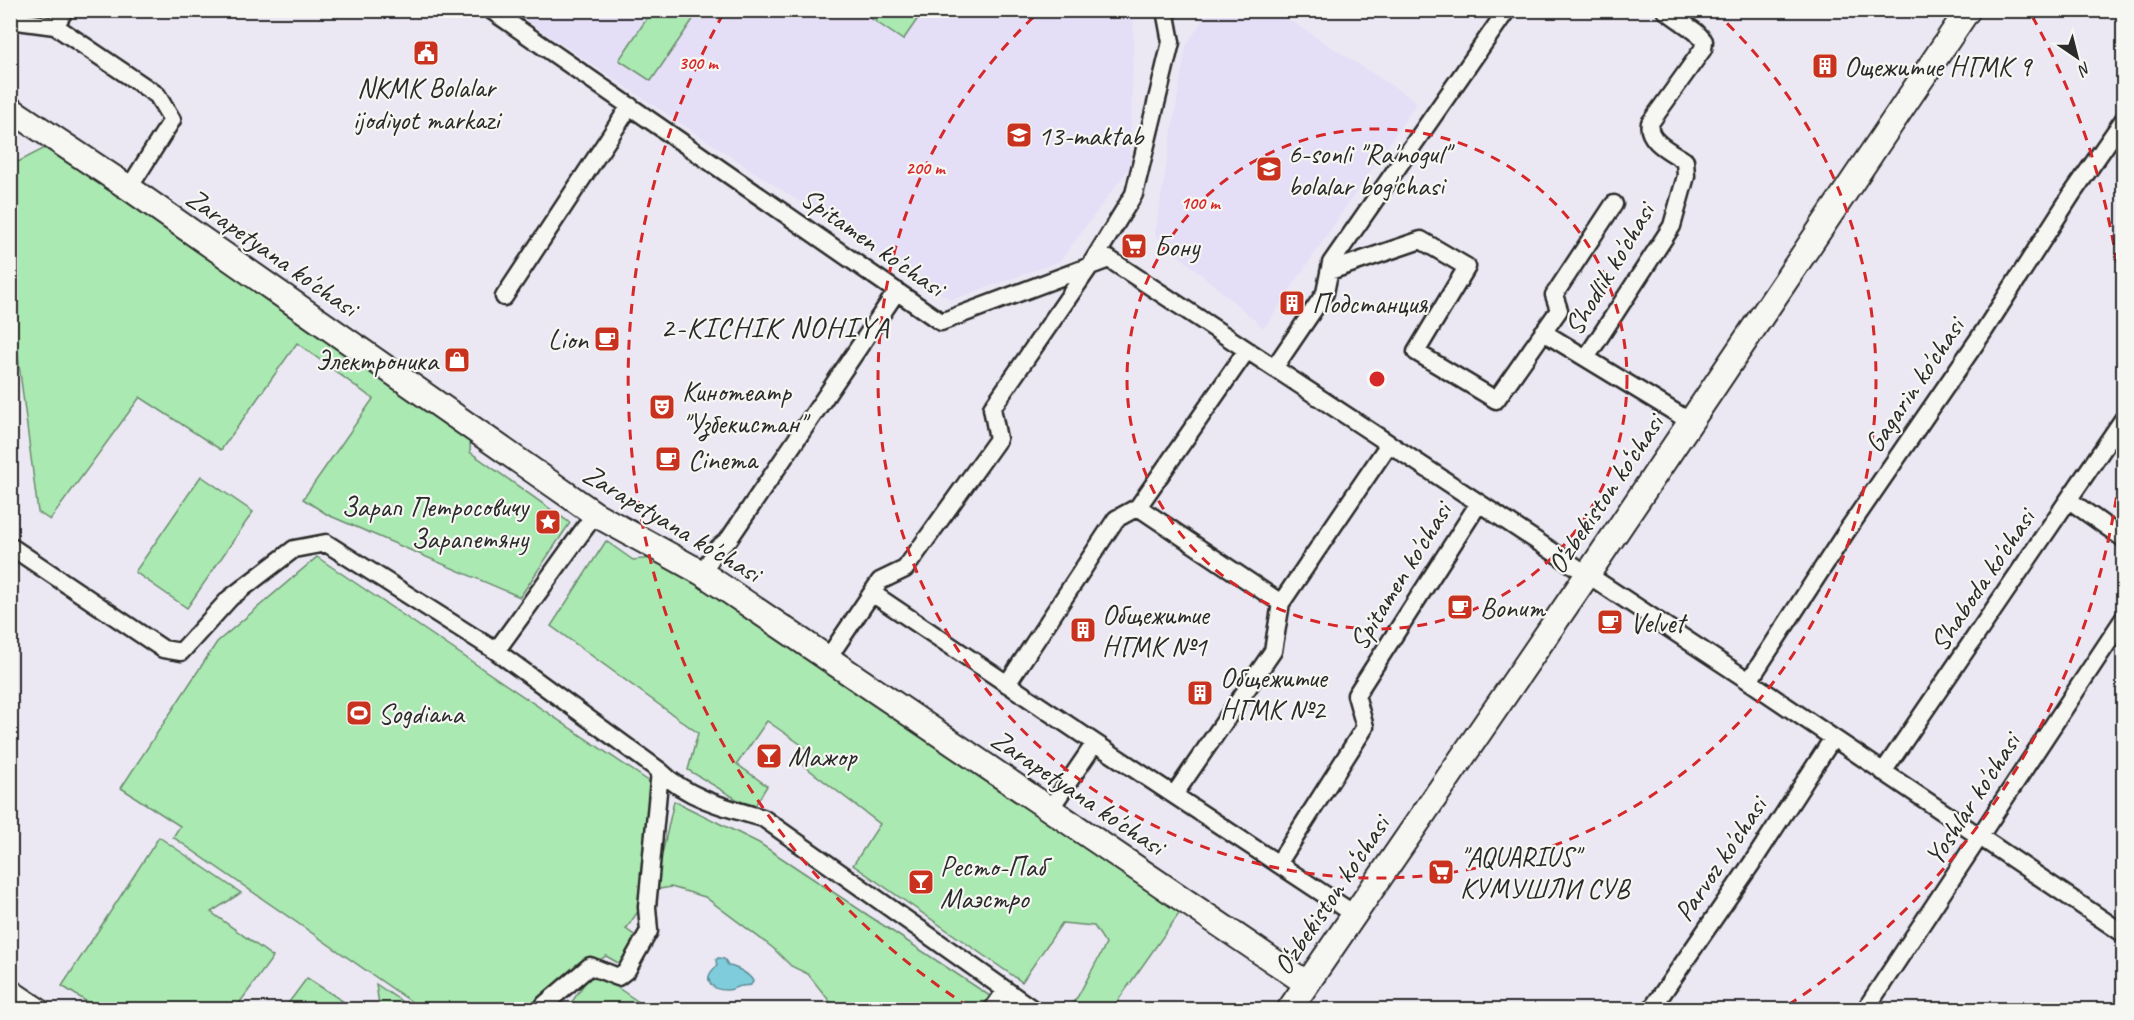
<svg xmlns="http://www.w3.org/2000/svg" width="2134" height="1020" viewBox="0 0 2134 1020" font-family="Caveat,sans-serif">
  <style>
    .built { fill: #e4def6 }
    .green { fill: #aae9b1; stroke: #6a8a6e; stroke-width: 1.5 }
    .water { fill: #7fcddc; stroke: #5d8c95; stroke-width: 1.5 }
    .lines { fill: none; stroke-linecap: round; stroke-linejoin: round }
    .street-casing { stroke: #2b2b2b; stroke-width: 21 }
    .secondary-casing { stroke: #2b2b2b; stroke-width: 28 }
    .street { stroke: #f6f6f2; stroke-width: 16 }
    .secondary { stroke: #f6f6f2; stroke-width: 24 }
    .ring { fill: none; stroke: #d62828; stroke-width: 3; stroke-dasharray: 10 8 }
    .labels { text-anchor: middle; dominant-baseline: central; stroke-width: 4.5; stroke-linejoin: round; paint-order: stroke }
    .poi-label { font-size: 28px; fill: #2b2b2b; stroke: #f6f6f2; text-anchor: start }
    .street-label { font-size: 28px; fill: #2b2b2b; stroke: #f6f6f2 }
    .neighbourhood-label { font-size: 30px; letter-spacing: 1.5px; fill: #2b2b2b; stroke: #f6f6f2 }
    .centre { fill: #d62828; stroke: #f6f6f2; stroke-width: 3 }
    .ring-label { font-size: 18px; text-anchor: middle; font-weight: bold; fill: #d62828; stroke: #f6f6f2; stroke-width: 4.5; stroke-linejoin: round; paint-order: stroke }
  </style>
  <rect width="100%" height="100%" fill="#ebe8f4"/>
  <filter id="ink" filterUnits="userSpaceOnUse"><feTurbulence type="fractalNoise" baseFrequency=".0167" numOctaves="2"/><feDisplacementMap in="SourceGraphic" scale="12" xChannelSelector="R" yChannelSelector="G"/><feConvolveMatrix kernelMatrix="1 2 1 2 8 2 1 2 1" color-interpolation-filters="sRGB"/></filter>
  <g filter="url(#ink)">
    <path class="built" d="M1209 10 1275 11 1417 102 1264 328 1155 235 1186 46Z
      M512 11H1129L1134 14 1130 167 1060 261 951 300 842 230Z"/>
    <path class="green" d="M652 11H689L696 15 651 81 619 60Z
      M860 11H923L903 40Z
      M49 146 471 429 470 452 570 523 520 597 328 515 303 499 373 399 297 343 221 450 140 397 50 520 38 512 11 302 10 166Z
      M201 476 253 512 187 608 135 572Z
      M606 541 633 560 663 557 1181 911 1112 1009H1068L1078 996 1106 944 1094 926 1062 923 1022 982 853 865 880 824 803 765 809 750 767 721 737 764 767 786 753 809 688 770 698 733 551 626Z
      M317 557 653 784 639 910 626 929 637 937 620 964 606 956 530 1009H422L173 837 180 826 121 788 217 642Z
      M674 801 759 843 990 996 980 1009H839L831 1003 808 974 791 966 773 948 705 897 671 887 654 890Z
      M159 837 241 893 211 912 273 957 235 1009H98L62 986Z
      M593 971 649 1009 574 1010 569 1006Z
      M307 978 355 1009H284Z
      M376 984 413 1009H374L379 1005Z"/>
    <path class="water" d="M718 958C725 958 726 960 728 966 737 967 749 974 753 981L751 985C748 986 745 985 742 986 737 986 733 990 727 990 709 990 702 978 717 966L716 960Z"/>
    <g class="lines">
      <g class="street-casing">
        <path id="street" d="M491 10 941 322 1109 259 1749 681 2124 934
          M10 20 55 26 157 95 172 120 129 188
          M55 26 65 10
          M1330 271 1421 240 1467 267 1416 352 1496 400 1559 310 1554 295 1614 204
          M504 297 630 106
          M1543 332 1691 422
          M1586 358 1672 226 1686 176 1685 161C1672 152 1646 141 1650 123L1703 49 1704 41 1696 32 1665 10
          M1274 368 1325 293 1331 263 1507 10
          M2069 500 2124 539
          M1138 507 1281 603
          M10 546 163 649 181 652 230 598 294 549 326 543 496 651 595 514
          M702 573 717 549 729 539 897 291
          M872 593 1095 743 1354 914
          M496 651 660 771C687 798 727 808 763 818L1034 1010
          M828 658 880 581 905 569 998 439 992 408 1090 266 1134 194 1171 42 1165 10
          M1749 681 1846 532 1984 331 2072 194 2124 119
          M1007 684 1116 519 1138 507 1247 350
          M1883 772 2124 418
          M1174 795 1273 651 1281 603 1389 444
          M1050 809 1095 743
          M1278 864 1365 727 1356 695 1479 503
          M541 1010 545 1004 590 966 618 977 627 970 649 931 647 907 660 771
          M992 1010 1006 990
          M1651 1010 1752 863 1833 738
          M1865 1010 2124 618"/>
      </g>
      <g class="secondary-casing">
        <path id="secondary" d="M10 109 129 188 595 514 702 573 1306 983
          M10 992 37 1010
          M1289 1010 1588 574 1968 10"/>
      </g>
      <use href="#street" class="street"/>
      <use href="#secondary" class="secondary"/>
    </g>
  </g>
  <g class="ring">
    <circle cx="1377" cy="379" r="250"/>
    <path d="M1714 11A499 499 0 1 1 1040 11"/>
    <path d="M2123 444A749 749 0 0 1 1785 1007M969 1007A749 749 0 0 1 722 16M2032 16A749 749 0 0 1 2123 314"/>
  </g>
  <defs>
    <g id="civic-square" transform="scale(1.35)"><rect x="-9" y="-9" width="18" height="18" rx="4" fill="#c8321e" stroke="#f6f6f2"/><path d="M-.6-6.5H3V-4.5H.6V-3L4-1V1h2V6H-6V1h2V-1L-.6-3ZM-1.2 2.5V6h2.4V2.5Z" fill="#fff"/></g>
    <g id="building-square" transform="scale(1.35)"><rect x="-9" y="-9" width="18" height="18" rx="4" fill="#c8321e" stroke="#f6f6f2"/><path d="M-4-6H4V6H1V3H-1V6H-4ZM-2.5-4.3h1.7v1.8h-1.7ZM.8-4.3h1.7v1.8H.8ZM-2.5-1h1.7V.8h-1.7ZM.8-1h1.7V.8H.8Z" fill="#fff"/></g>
    <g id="school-square" transform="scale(1.35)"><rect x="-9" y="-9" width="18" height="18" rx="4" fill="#c8321e" stroke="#f6f6f2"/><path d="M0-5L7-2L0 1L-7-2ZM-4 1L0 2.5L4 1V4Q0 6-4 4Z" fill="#fff"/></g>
    <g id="supermarket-square" transform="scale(1.35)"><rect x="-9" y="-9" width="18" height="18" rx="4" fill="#c8321e" stroke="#f6f6f2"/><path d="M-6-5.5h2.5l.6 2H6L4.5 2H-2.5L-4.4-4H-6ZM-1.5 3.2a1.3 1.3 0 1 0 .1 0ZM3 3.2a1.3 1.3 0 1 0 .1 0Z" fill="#fff"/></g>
    <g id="cafe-square" transform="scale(1.35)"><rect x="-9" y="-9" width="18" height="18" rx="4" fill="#c8321e" stroke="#f6f6f2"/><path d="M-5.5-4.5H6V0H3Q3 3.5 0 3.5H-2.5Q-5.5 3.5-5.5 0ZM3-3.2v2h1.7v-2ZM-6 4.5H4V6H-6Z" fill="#fff"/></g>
    <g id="shop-square" transform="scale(1.35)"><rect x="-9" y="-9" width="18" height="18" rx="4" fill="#c8321e" stroke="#f6f6f2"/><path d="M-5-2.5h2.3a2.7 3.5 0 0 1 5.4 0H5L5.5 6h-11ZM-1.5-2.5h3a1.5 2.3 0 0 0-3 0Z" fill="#fff"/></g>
    <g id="theatre-square" transform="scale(1.35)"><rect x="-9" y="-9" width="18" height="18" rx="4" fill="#c8321e" stroke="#f6f6f2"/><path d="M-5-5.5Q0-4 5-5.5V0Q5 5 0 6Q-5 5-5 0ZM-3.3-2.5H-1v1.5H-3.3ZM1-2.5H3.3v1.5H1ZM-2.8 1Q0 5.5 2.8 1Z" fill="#fff"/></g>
    <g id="sight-square" transform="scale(1.35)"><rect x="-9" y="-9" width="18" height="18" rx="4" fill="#c8321e" stroke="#f6f6f2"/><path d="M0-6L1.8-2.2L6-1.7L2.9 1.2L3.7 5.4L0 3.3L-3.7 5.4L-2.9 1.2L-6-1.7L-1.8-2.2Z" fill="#fff"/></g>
    <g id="stadium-square" transform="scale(1.35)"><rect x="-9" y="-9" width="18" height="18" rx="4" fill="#c8321e" stroke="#f6f6f2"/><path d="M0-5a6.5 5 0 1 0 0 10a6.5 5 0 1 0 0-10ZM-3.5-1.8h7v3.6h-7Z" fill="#fff"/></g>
    <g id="bar-square" transform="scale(1.35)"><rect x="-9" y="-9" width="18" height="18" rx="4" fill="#c8321e" stroke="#f6f6f2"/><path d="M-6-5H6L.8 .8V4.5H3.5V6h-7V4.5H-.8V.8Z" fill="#fff"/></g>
  </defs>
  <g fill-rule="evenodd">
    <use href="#civic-square" x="426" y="53"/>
    <use href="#building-square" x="1825" y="66"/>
    <use href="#school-square" x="1019" y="135"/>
    <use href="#school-square" x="1269" y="169"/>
    <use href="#supermarket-square" x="1134" y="246"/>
    <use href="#building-square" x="1292" y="303"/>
    <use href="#cafe-square" x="607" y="339"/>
    <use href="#shop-square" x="457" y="360"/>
    <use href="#theatre-square" x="662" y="407"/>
    <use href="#cafe-square" x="668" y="459"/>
    <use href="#sight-square" x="548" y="522"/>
    <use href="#cafe-square" x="1460" y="607"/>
    <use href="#cafe-square" x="1610" y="622"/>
    <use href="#building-square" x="1083" y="630"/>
    <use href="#building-square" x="1200" y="693"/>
    <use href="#stadium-square" x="359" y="713"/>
    <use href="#bar-square" x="769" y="756"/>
    <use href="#supermarket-square" x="1441" y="872"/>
    <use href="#bar-square" x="921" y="882"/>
  </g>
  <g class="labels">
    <g class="poi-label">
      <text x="1844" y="66">Ощежитие НГМК 9</text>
      <text x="426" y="87" text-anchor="middle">NKMK Bolalar<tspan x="426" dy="32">ijodiyot markazi</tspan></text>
      <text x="1038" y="135">13-maktab</text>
      <text x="1288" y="153">6-sonli "Ra'nogul"<tspan x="1288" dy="32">bolalar bog'chasi</tspan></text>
      <text x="1154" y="246">Бону</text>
      <text x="1312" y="303">Подстанция</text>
      <text x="588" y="339" text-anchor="end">Lion</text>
      <text x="438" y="360" text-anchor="end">Электроника</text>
      <text x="682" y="391">Кинотеатр<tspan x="682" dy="32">"Узбекистан"</tspan></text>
      <text x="688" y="459">Cinema</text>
      <text x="528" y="506" text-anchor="end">Зарап Петросовичу<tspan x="528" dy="32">Зарапетяну</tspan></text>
      <text x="1480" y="607">Bonum</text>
      <text x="1102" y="614">Общежитие<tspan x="1102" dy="32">НГМК №1</tspan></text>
      <text x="1630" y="622">Velvet</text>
      <text x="1220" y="677">Общежитие<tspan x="1220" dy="32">НГМК №2</tspan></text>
      <text x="378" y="713">Sogdiana</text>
      <text x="788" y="756">Мажор</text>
      <text x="1460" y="856">"AQUARIUS"<tspan x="1460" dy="32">КУМУШЛИ СУВ</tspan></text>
      <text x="940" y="866">Ресто-Паб<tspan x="940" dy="32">Маэстро</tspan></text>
    </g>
    <g class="street-label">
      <text transform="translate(873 242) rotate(35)">Spitamen ko'chasi</text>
      <text transform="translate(272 252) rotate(35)">Zarapetyana ko'chasi</text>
      <text transform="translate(1609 269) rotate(-59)">Shodlik ko'chasi</text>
      <text transform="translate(1914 385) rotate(-56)">Gagarin ko'chasi</text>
      <text transform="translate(1605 494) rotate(-56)">O‘zbekiston ko‘chasi</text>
      <text transform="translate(672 523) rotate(31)">Zarapetyana ko'chasi</text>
      <text transform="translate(1400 576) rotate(-58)">Spitamen ko'chasi</text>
      <text transform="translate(1982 580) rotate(-56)">Shaboda ko'chasi</text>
      <text transform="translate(1078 792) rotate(34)">Zarapetyana ko'chasi</text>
      <text transform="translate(1972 799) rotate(-57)">Yoshlar ko'chasi</text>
      <text transform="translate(1720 859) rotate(-56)">Parvoz ko'chasi</text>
      <text transform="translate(1331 895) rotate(-56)">O‘zbekiston ko‘chasi</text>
    </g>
    <g class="neighbourhood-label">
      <text x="775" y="327">2-KICHIK NOHIYA</text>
    </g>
  </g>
  <circle cx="1377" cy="379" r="9" class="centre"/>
  <g class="ring-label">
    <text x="698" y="69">300 m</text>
    <text x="925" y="174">200 m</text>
    <text x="1200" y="209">100 m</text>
  </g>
  <rect width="2134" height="1020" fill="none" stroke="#f6f6f2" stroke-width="36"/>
  <rect x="18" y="18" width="2098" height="984" fill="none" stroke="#2b2b2b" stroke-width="2" filter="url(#ink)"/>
  <g transform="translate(2077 57) rotate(145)" stroke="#f6f6f2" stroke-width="4.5" paint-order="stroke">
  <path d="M0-4.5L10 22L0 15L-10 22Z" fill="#2b2b2b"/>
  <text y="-9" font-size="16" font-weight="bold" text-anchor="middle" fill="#2b2b2b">N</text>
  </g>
</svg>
